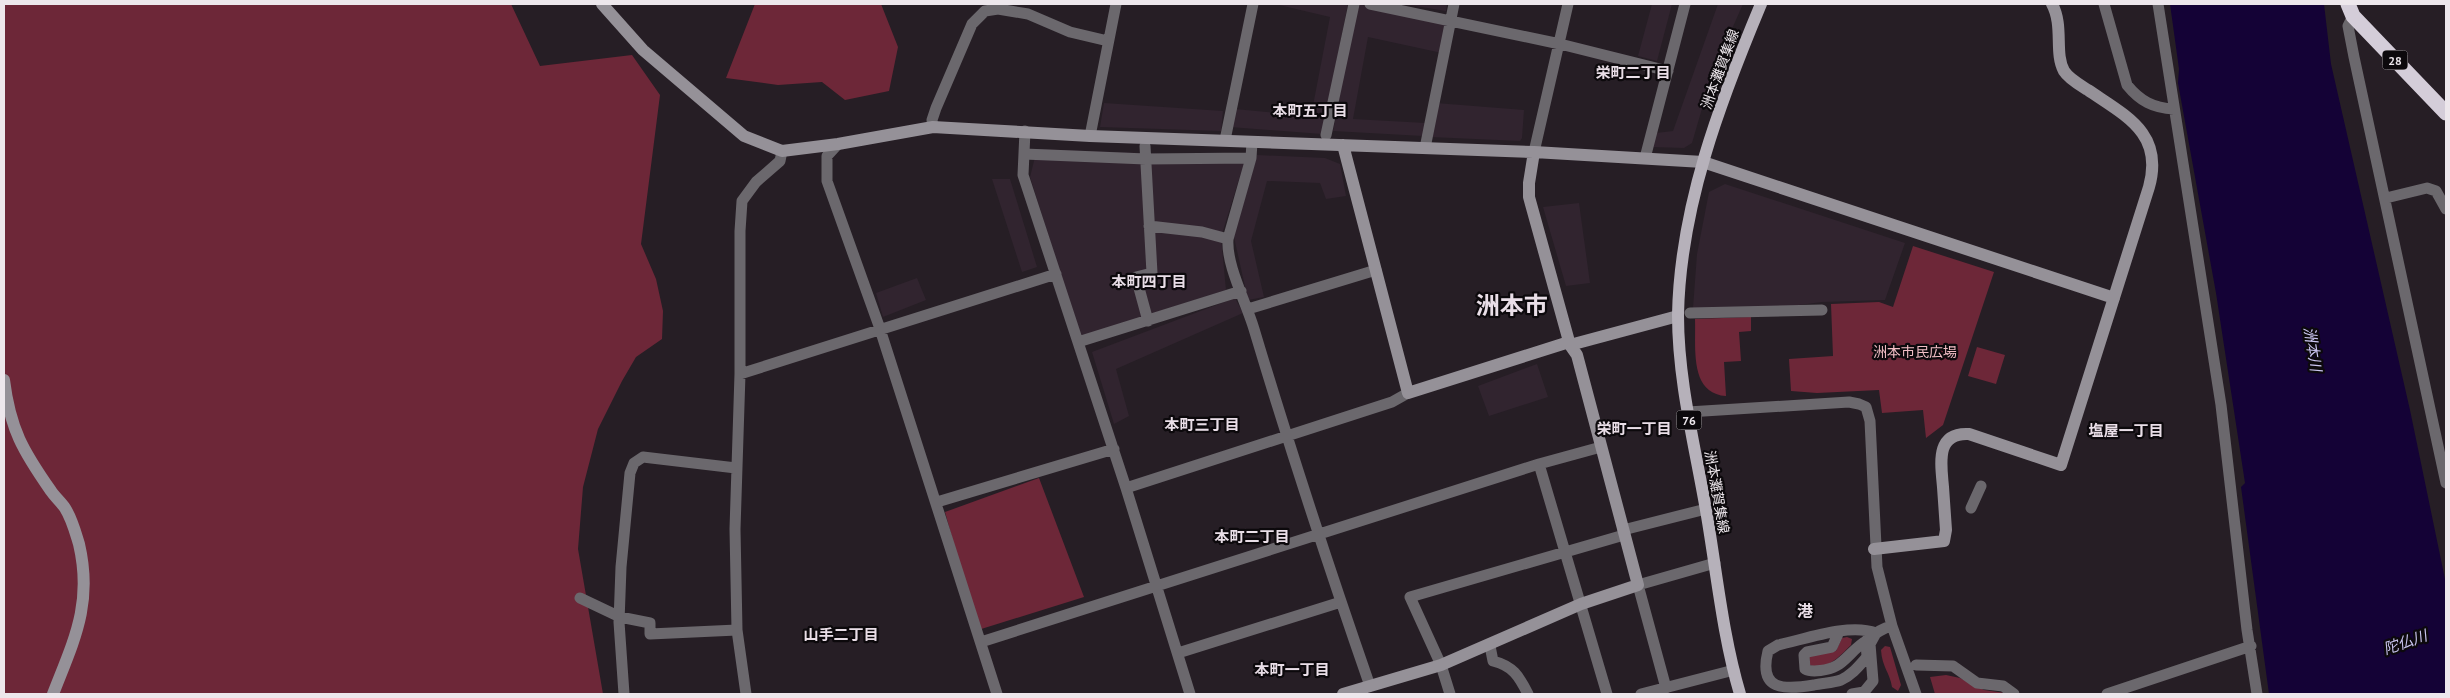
<svg xmlns="http://www.w3.org/2000/svg" width="2450" height="698" viewBox="0 0 2450 698" font-family="'PT Sans','Noto Sans JP',sans-serif">
  <style>
    .built { fill: #31242f }
    .green { fill: #6d2738 }
    .water { fill: #140236 }
    .lines { fill: none; stroke-linecap: round; stroke-linejoin: round }
    .street { stroke: #6b686d; stroke-width: 11 }
    .secondary { stroke: #959198; stroke-width: 12 }
    .primary { stroke: #b6b1ba; stroke-width: 12 }
    .highway { stroke: #d4cdd9; stroke-width: 15 }
    .labels { text-anchor: middle; dominant-baseline: central; stroke-width: 4.5; stroke-linejoin: round; paint-order: stroke }
    .shield { fill: #0c090c; stroke: #aaa4a9; stroke-width: 1 }
    .shield-label { font-size: 12px; font-weight: bold; fill: #ede7ec }
    .street-label { font-size: 14px; fill: #ede7ec; stroke: #0c090c }
    .park-label { font-size: 14px; fill: #f1bdc5; stroke: #0c090c }
    .neighbourhood-label { font-size: 15px; font-weight: bold; fill: #e9dee7; stroke: #0c090c }
    .water-label { font-size: 15px; font-style: italic; fill: #cac5f0; stroke: #0c090c }
    .quarter-label { font-size: 16px; font-weight: bold; fill: #e9dee7; stroke: #0c090c }
    .town-label { font-size: 24px; font-weight: bold; fill: #e9dee7; stroke: #0c090c }
  </style>
  <rect width="100%" height="100%" fill="#261e25"/>
  <path class="built" d="M1275 4H1348L1322 134 1230 127 1235 109 1311 116 1330 17Z
    M1357 4 1447 23 1442 53 1368 37 1353 119 1426 123 1423 136 1333 131Z
    M1403 4H1447L1446 11Z
    M1652 4H1672L1657 61 1638 56Z
    M1718 4H1743L1712 74 1692 143 1684 148 1652 147 1656 133 1673 131Z
    M1104 103 1223 111 1221 131 1100 127Z
    M1436 103 1524 110 1522 138 1520 141 1430 137Z
    M1037 149 1246 157 1221 237 1226 290 1080 337 1030 177Z
    M1257 155 1325 158 1340 164 1346 196 1326 199 1320 183 1267 181 1251 241 1264 297 1248 300 1234 237Z
    M992 179H1010L1037 267 1022 272Z
    M1725 184 1905 243 1885 300 1822 302 1769 309 1693 308 1697 254 1709 192Z
    M1579 203 1590 283 1566 286 1543 207Z
    M917 278 926 300 883 317 876 293Z
    M1235 298 1243 313 1116 369 1129 416 1114 424 1092 352Z
    M1537 364 1548 397 1489 416 1478 386Z"/>
  <path class="green" d="M4 4H511L540 66 632 55 660 95 641 244 656 279 663 311 662 339 636 357 622 381 598 429 583 487 578 549 603 694H4Z
    M755 4H881L898 47 889 91 845 100 822 82 778 85 726 78Z
    M1913 246 1994 272 1943 425 1926 438 1923 410 1882 413 1879 390 1817 393 1791 391 1789 359 1833 356 1831 304 1879 302 1893 307Z
    M1751 317V331L1739 332 1741 361 1724 362 1726 396C1689 393 1696 348 1695 319Z
    M1977 347 2005 355 1996 384 1968 376Z
    M1039 478 1084 597 978 630 945 512Z
    M1847 637 1852 639 1851 645C1841 655 1826 672 1810 665L1809 656 1836 651 1842 638Z
    M1885 646 1890 647 1901 685 1898 691 1892 687C1890 673 1882 667 1881 650Z
    M1946 675 1960 678 1984 690 2012 694H1935L1930 677Z"/>
  <path class="water" d="M2170 4H2324L2331 64 2410 410 2446 584V694H2269L2241 487 2245 483 2216 293 2178 83 2179 69Z"/>
  <g class="lines">
    <path class="street" d="M1370 4 1560 44 1668 71
      M2104 4 2127 85C2140 101 2153 108 2174 109
      M2158 4 2221 405 2247 630 2257 694
      M2353 16 2348 26 2354 57 2446 483
      M933 127 932 120 936 108 972 24 985 11 998 9 1028 14 1070 32 1108 41
      M1025 131 1023 175 1126 488 1190 694
      M1326 135 1354 4
      M1090 136 1116 4
      M1225 140 1253 4
      M1252 142 1251 158 1228 239C1226 265 1246 302 1254 329 1290 449 1329 568 1370 686
      M838 144 827 156V181L879 326 997 694
      M1145 146 1152 273 1136 277 1148 321
      M1425 148 1454 4
      M1534 152 1568 4
      M1024 154 1146 159 1251 158
      M1645 158 1685 4
      M2386 198 2427 188 2436 191 2446 209
      M1149 226 1202 232 1228 239
      M1248 309 1376 270
      M1690 313 1822 310
      M1078 342 1241 291
      M740 374 1056 274
      M1688 412 1849 402 1859 404 1866 407 1870 421 1877 567 1892 626 1916 694
      M1539 464 1607 694
      M1126 488 1392 402 1408 393
      M937 502 1114 449
      M1971 508 1981 486
      M1623 530 1706 509
      M580 598 620 617 650 623V634L737 630
      M1839 632 1832 647 1807 652 1804 655 1805 669C1812 673 1829 670 1836 666 1845 662 1855 647 1866 641
      M981 642 1539 464 1601 447
      M1490 646 1493 661C1513 666 1519 676 1528 694
      M1178 653 1341 602
      M1916 665 1953 666 1977 683 2003 686 2014 694
      M1666 688 1638 585 1715 563
      M624 694 619 622 621 567 630 473 634 463 643 457 736 468
      M746 694 737 630 735 529 740 374V231L742 201 756 182 780 161 782 151
      M1450 694 1441 665 1410 597 1624 535
      M1641 694 1734 670
      M1852 694 1864 692 1873 681 1870 644 1876 633C1849 623 1806 639 1778 645L1768 651C1758 691 1784 690 1814 685 1822 683 1833 683 1841 680 1852 675 1859 666 1867 657L1866 641C1874 634 1882 628 1892 626
      M2107 694 2251 646"/>
    <path class="secondary" d="M602 4 643 50 744 136 782 151 838 144 933 127 1090 136 1534 152
      M1343 145 1408 393 1569 342
      M1570 345 1678 316
      M4 380C10 429 23 451 51 491 55 497 61 502 65 508 72 519 75 531 79 544 93 604 74 640 53 694
      M1874 549 1944 541 1946 530C1945 515 1944 501 1943 487 1941 464 1935 432 1969 434L2061 465 2149 187C2164 133 2126 116 2088 90 2080 85 2069 79 2064 71 2054 53 2064 26 2052 4
      M1343 694 1441 665 1581 604 1638 585 1577 355 1570 345 1529 197V183L1534 152 1703 162 2114 298"/>
    <path class="primary" d="M1740 694C1723 637 1717 575 1707 516 1696 450 1678 383 1678 315 1680 207 1720 102 1761 4"/>
    <path class="highway" d="M2348 4 2353 16 2446 113"/>
  </g>
  <g class="labels">
    <g class="shield">
      <rect x="2382.5" y="50.5" width="25" height="19" rx="4"/>
      <rect x="1676.5" y="410.5" width="25" height="19" rx="4"/>
    </g>
    <g class="shield-label">
      <text x="2395" y="60">28</text>
      <text x="1689" y="420">76</text>
    </g>
    <g class="street-label">
      <text transform="translate(1720 69) rotate(-70)">洲本灘賀集線</text>
      <text transform="translate(1717 492) rotate(80)">洲本灘賀集線</text>
    </g>
    <g class="park-label">
      <text x="1915" y="352">洲本市民広場</text>
    </g>
    <g class="neighbourhood-label">
      <text x="1633" y="72">栄町二丁目</text>
      <text x="1310" y="110">本町五丁目</text>
      <text x="1149" y="281">本町四丁目</text>
      <text x="1202" y="424">本町三丁目</text>
      <text x="1634" y="428">栄町一丁目</text>
      <text x="2126" y="430">塩屋一丁目</text>
      <text x="1252" y="536">本町二丁目</text>
      <text x="841" y="634">山手二丁目</text>
      <text x="1292" y="669">本町一丁目</text>
    </g>
    <g class="water-label">
      <text transform="translate(2313 349) rotate(81)">洲本川</text>
      <text transform="translate(2405 642) rotate(-19)">陀仏川</text>
    </g>
    <g class="quarter-label">
      <text x="1805" y="611">港</text>
    </g>
    <g class="town-label">
      <text x="1512" y="305">洲本市</text>
    </g>
  </g>
  <rect width="2450" height="698" fill="none" stroke="#ede7ec" stroke-width="10"/>
</svg>
